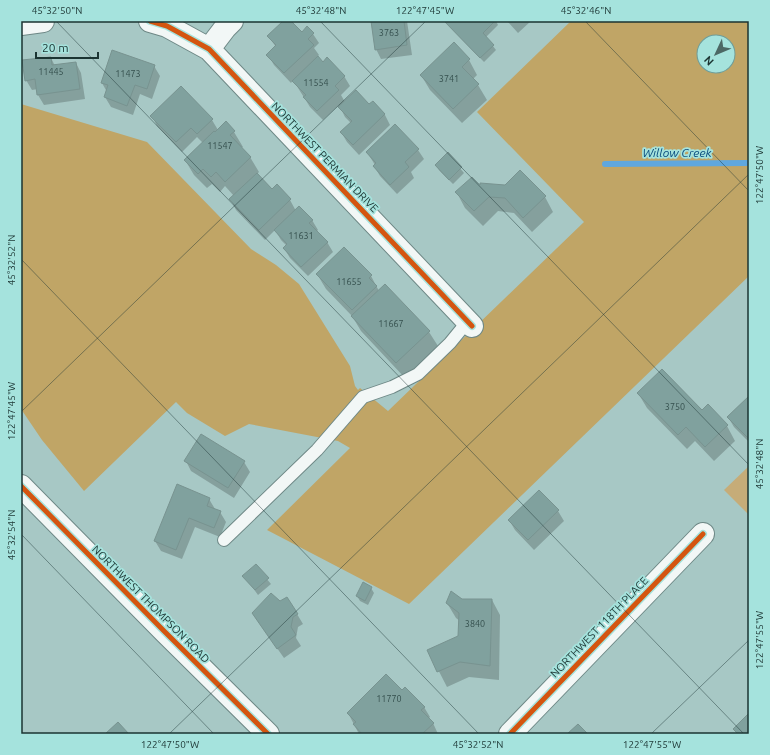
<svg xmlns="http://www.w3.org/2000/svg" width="770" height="755" viewBox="0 0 770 755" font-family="Ubuntu,sans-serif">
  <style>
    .green { fill: #c6ac78 }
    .forest { fill: #c0a566; fill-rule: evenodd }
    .shadow { fill: #0003 }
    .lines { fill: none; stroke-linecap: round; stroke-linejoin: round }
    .stream { stroke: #5fa7de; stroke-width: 6 }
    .building { fill: #80a19e; stroke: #789390 }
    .lane-casing { stroke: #6e8886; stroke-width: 14 }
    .street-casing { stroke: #6e8886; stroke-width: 24 }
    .secondary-casing { stroke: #6e8886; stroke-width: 24 }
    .lane { stroke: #f2f7f6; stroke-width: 12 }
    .street { stroke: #f2f7f6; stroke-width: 22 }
    .secondary { stroke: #f2f7f6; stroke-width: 22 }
    .cycleway-casing { stroke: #a5e3dd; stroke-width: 8 }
    .cycleway { stroke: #d45510; stroke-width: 5 }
    .ticks { fill: none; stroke: #1b3432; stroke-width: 1; stroke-opacity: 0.45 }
    .labels { text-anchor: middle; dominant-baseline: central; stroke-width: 3.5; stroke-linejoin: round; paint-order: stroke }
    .number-label { font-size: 9px; fill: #344f4d }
    .street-label { font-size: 11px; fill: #1b3432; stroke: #a5e3dd }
    .water-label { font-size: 12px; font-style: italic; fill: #094b7e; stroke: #a5e3dd }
    .neatline { fill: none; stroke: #1b3432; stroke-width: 1.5 }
    .ticks-label { font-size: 10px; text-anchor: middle; fill: #1b3432 }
  </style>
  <rect width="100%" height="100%" fill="#a7c8c5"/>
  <path class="green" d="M749 466V515L724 490Z"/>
  <path class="forest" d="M571 21H749V276L409 604 267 530 350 448 338 441 249 424 225 436 187 413 176 402 84 491 42 440 21 409V104L147 142 251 249 276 265 299 284 350 366 355 386 358 390 360 388 388 411 584 222 477 112ZM704 42H728V66H704Z"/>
  <path class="shadow" d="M284 21H289L302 34H313L319 43 314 48 319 55 317 57 323 63 344 76 350 86 341 95 345 102 369 106 373 102 385 115 390 125 359 155 347 142 341 132 351 123 345 117 339 105 323 120 310 107 293 80 291 83 274 65 268 55 276 47 268 36Z
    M372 21H407L412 55 381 59 376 49Z
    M444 21H496L498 25 486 37 496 50 484 62Z
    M507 21H531L518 33Z
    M51 58 55 66 76 63 81 73 85 99 44 105 38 95V89L32 90 26 80Z
    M469 60 477 75 473 79 478 85 487 100 462 123 430 90 421 75Z
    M154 66 160 76 152 99 140 94 133 115 111 107 105 97 107 92 102 83Z
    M152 116 212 120 218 130 226 123 234 132 243 147 241 148 250 157 259 172 257 174 272 190 277 186 290 200 296 211 312 220 318 230 316 232 327 242 333 252 308 276 290 258 284 248 287 246 281 240 275 230 265 240 236 210 231 200 234 196 225 186 220 192 212 184 207 188 194 175 185 160 203 143 197 137 182 152 157 126Z
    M418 150 424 159 411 172 414 178 397 194 380 176 374 166 375 165 367 152Z
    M448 154 464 173 453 184 439 170 436 165Z
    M480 187 545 197 553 212 532 232 514 213 498 211 483 226 465 208 457 193Z
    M317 274 371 276 379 291 429 332 438 346 405 378 361 331 352 316 326 289Z
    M638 393 702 411 727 426 735 441 714 461 695 441 687 449 647 408Z
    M749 397V442L734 427 728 417Z
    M186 461 244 462 250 472 234 498 191 471Z
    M209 499 215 509V510L220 512 226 522 220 537 195 527 182 559 161 551 155 541Z
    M558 511 564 521 534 550 515 530 509 520Z
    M256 566 271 584 258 595 244 576Z
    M371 588 374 593 368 605 360 601 357 596Z
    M462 600H492L500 615 499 680 469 677 447 687 428 650 459 637 460 621 456 618 447 603Z
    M253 614H297L303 624 298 627 296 638 301 646 284 658Z
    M402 692 424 707 430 717 428 719 433 723 438 734H359L348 713Z"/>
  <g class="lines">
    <path class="stream" d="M605 164 749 163"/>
  </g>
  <path class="building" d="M283 21H291L302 32 307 26 314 33 308 39 314 45 284 73 266 55 276 45 267 36Z
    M371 21H404L407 45 375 50Z
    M444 21H495L483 33 494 45 480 58Z
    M454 42 470 59 462 67 479 84 453 109 420 75Z
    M112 50 155 65 147 89 135 85 127 106 104 97 108 85 101 83Z
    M318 56 323 62 327 57 345 76 335 86 339 90 317 111 303 97 306 95 292 81Z
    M51 57 52 65 76 62 80 89 37 95 35 79 25 81 22 60Z
    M181 86 213 119 197 134 191 128 176 142 150 116Z
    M356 90 369 104 373 101 385 114 353 145 340 132 352 121 338 107Z
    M226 121 235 131 230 135 251 157 225 182 216 172 211 177 203 169 198 174 184 160 214 131 215 132Z
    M395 124 419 149 405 162 409 167 390 185 373 166 376 163 366 152Z
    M448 152 462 167 449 180 435 165Z
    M520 170 546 196 523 218 505 198 489 197 474 211 455 192 472 177 480 185V183L505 185Z
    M257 173 272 189 277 184 291 199 259 230 229 199Z
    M299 206 313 220 309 223 328 242 301 267 283 248 287 244 274 230Z
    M344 247 372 275 369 278 377 286 352 310 316 274Z
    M385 284 430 331 396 363 351 316Z
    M662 369 702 410 708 404 728 425 705 447 686 427 678 435 637 393Z
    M749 396V439L727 417Z
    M201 434 245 461 228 488 184 461Z
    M177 484 210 498 207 506 221 511 214 528 189 518 176 550 154 541Z
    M539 490 559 510 528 540 508 520Z
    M256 564 269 578 255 590 242 576Z
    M363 582 372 587 365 601 356 596Z
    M451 591 462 599H492L490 666 460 662 437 672 427 650 458 636 459 613 446 603Z
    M271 593 280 601 287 597 298 614 293 617 291 627 296 635 277 649 252 613Z
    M386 674 402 690 405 687 425 707 421 710 434 723 422 734H362L353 724 356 722 347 713Z
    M749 713V734H738L733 729Z
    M118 722 129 734H105Z
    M578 724 588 734H567Z"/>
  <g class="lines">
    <g class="lane-casing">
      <path id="lane" d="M224 540 317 450 363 397 392 387 418 374 450 343 468 321"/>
    </g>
    <g class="street-casing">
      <path id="street" d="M150 21 167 26 209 49 472 326
        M21 24 43 21
        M209 49 225 28 232 21
        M510 734 703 534"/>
    </g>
    <g class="secondary-casing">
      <path id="secondary" d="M21 486 165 632 268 734"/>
    </g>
    <use href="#lane" class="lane"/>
    <use href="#street" class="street"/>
    <use href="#secondary" class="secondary"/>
    <g class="cycleway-casing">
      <path id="cycleway" d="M150 21 167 26 209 49 472 326
        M21 486 165 632 268 734
        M510 734 703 534"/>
    </g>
    <use href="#cycleway" class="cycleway"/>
  </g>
  <path class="ticks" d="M56 21 744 734M320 21 749 465M585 21 749 191M21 259 479 734M21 412 426 21M21 534 214 734M169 734 749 174M651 734 749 640"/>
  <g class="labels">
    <g class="number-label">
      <text x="389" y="33">3763</text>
      <text x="51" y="72">11445</text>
      <text x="128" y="74">11473</text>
      <text x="449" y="79">3741</text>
      <text x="316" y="83">11554</text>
      <text x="220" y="146">11547</text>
      <text x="301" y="236">11631</text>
      <text x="349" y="282">11655</text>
      <text x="391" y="324">11667</text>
      <text x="675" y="407">3750</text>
      <text x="475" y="624">3840</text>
      <text x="389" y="699">11770</text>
    </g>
    <g class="street-label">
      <text transform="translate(325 157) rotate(46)">NORTHWEST PERMIAN DRIVE</text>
      <text transform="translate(151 604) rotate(45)">NORTHWEST THOMPSON ROAD</text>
      <text transform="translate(599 627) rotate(-46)">NORTHWEST 118TH PLACE</text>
    </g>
    <g class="water-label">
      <text x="677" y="152">Willow Creek</text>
    </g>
  </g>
  <rect width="770" height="755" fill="none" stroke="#a5e3dd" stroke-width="44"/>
  <g transform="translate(716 54) rotate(226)"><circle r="19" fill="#a5e3dd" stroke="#6e9d99"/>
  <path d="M0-3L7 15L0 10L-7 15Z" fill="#4c6865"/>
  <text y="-6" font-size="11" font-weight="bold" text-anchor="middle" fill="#1b3432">N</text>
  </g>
  <path d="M36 52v6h62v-6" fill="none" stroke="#1b3432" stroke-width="2"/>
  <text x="42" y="52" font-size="12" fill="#1b3432" stroke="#a5e3dd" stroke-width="3" paint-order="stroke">20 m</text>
  <rect x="22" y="22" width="726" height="711" class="neatline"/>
  <g class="ticks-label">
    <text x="57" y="14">45°32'50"N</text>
    <text x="321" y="14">45°32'48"N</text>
    <text x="425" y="14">122°47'45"W</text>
    <text x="586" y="14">45°32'46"N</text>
    <text transform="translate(759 175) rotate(-90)" y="4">122°47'50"W</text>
    <text transform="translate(11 260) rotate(-90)" y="4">45°32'52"N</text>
    <text transform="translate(11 411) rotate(-90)" y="4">122°47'45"W</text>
    <text transform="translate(759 464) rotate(-90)" y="4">45°32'48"N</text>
    <text transform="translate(11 535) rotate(-90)" y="4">45°32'54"N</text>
    <text transform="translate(759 640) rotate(-90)" y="4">122°47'55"W</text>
    <text x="170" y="748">122°47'50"W</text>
    <text x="478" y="748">45°32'52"N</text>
    <text x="652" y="748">122°47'55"W</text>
  </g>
</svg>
